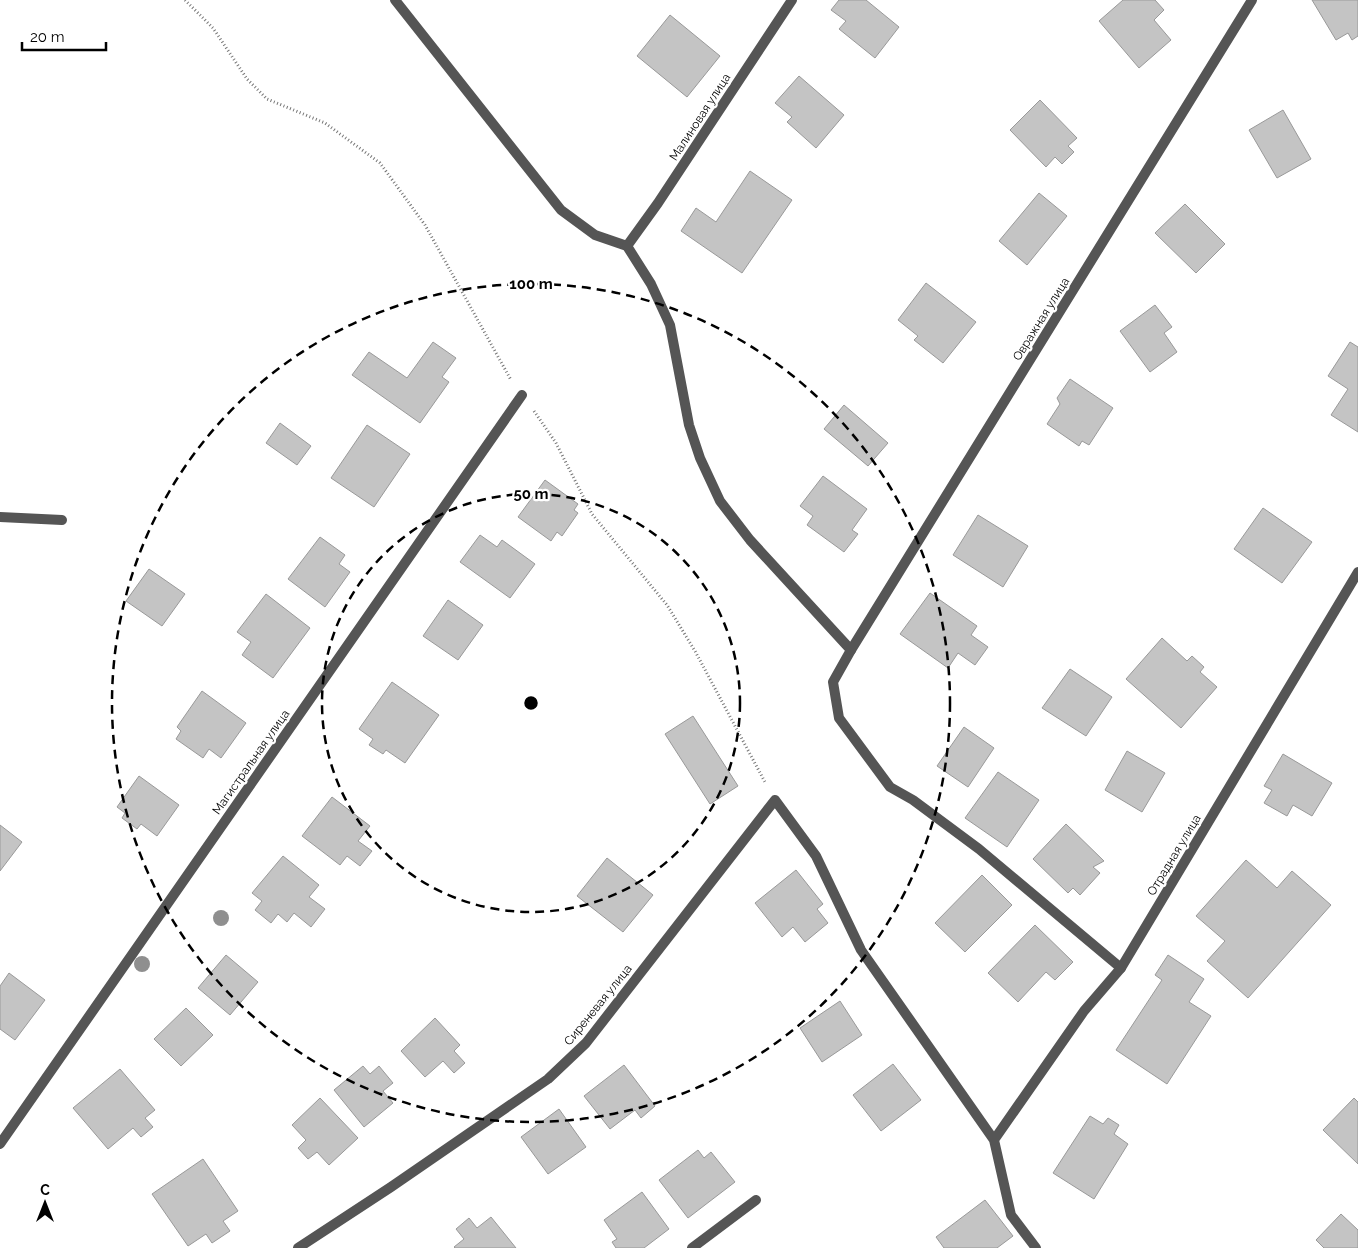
<svg xmlns="http://www.w3.org/2000/svg" width="1358" height="1248" viewBox="0 0 1358 1248" font-family="Raleway,sans-serif">
  <style>
    .building { fill: #c4c4c4; stroke: #999 }
    .lines { fill: none; stroke-linecap: round; stroke-linejoin: round }
    .path { stroke: #777; stroke-width: 3; stroke-dasharray: 1 2.5; stroke-linecap: butt }
    .lane { stroke: #555; stroke-width: 10 }
    .street { stroke: #555; stroke-width: 10 }
    .tree { fill: #8f8f8f }
    .ring { fill: none; stroke: #000; stroke-width: 2.5; stroke-dasharray: 9 6 }
    .labels { text-anchor: middle; dominant-baseline: central; stroke-width: 4.5; stroke-linejoin: round; paint-order: stroke }
    .street-label { font-size: 12px; fill: #000; stroke: #fff }
    .centre { fill: #000; stroke: #fff; stroke-width: 2.5 }
    .ring-label { font-size: 15px; text-anchor: middle; font-weight: bold; fill: #000; stroke: #fff; stroke-width: 4.5; stroke-linejoin: round; paint-order: stroke }
  </style>
  <rect width="100%" height="100%" fill="#fff"/>
  <path class="building" d="M839 0H866L899 27 875 58 839 29 846 21 831 10Z
    M1123 0H1155L1164 10 1154 20 1171 40 1139 68 1099 21Z
    M1312 0H1358V36L1352 40 1348 33 1336 40Z
    M670 15 720 56 687 97 637 56Z
    M799 76 844 115 816 148 787 122 792 117 775 103Z
    M1040 100 1077 138 1068 146 1074 152 1062 164 1055 157 1046 167 1010 130Z
    M1283 110 1311 159 1277 178 1249 130Z
    M750 171 792 200 742 273 681 231 696 208 716 222Z
    M1039 193 1067 216 1027 265 999 241Z
    M1185 204 1225 244 1196 273 1155 233Z
    M926 283 976 322 943 363 914 340 918 336 898 320Z
    M1155 305 1172 327 1164 333 1177 352 1150 372 1120 331Z
    M433 342 456 358 442 377 449 382 420 423 352 375 369 352 407 378Z
    M1350 342 1358 347V432L1331 415 1348 389 1328 376Z
    M1070 379 1113 408 1089 445 1082 441 1079 446 1047 424 1060 404 1057 398Z
    M844 405 888 443 868 466 824 429Z
    M280 423 311 446 297 465 266 443Z
    M367 425 410 454 374 507 331 478Z
    M823 476 867 509 852 530 858 534 844 552 807 525 813 516 800 506Z
    M545 480 578 504 574 510 578 513 562 536 557 532 551 541 518 517Z
    M1263 508 1312 542 1282 583 1234 549Z
    M978 515 1028 546 1003 587 953 555Z
    M480 535 497 547 502 540 535 564 510 598 460 562Z
    M320 537 345 555 339 564 350 572 325 607 288 579Z
    M149 569 185 594 162 626 126 601Z
    M930 593 977 626 971 635 988 647 975 665 958 653 948 668 900 634Z
    M266 594 310 628 273 678 242 655 251 642 237 632Z
    M448 600 483 625 458 660 423 636Z
    M1162 638 1187 661 1192 656 1204 667 1200 672 1217 687 1181 728 1126 679Z
    M1070 669 1112 697 1086 736 1042 708Z
    M392 682 439 715 405 763 386 750 383 754 369 745 373 739 359 729Z
    M202 691 246 723 221 758 209 749 203 758 176 739 181 731 177 727Z
    M693 716 738 786 710 804 665 734Z
    M964 727 994 748 968 787 937 766Z
    M1127 751 1165 773 1142 812 1105 790Z
    M1283 754 1332 783 1312 816 1293 805 1287 816 1264 803 1272 790 1264 786Z
    M998 772 1039 800 1007 847 965 818Z
    M139 776 179 805 157 836 141 824 137 829 122 818 125 813 117 807Z
    M332 797 370 826 358 841 372 851 360 866 347 856 340 865 302 836Z
    M1066 824 1104 861 1093 867 1100 873 1080 895 1073 888 1068 893 1033 859Z
    M0 825 22 842 0 871Z
    M283 856 319 885 309 897 325 909 311 927 294 913 287 922 278 914 271 923 255 910 262 901 252 893Z
    M607 858 653 895 623 932 577 896Z
    M1246 860 1277 888 1292 871 1331 905 1248 998 1207 961 1225 941 1196 916Z
    M796 870 823 904 817 909 828 923 805 942 793 927 782 937 755 903Z
    M982 875 1012 905 965 952 935 923Z
    M1035 925 1073 962 1055 980 1046 972 1018 1002 988 973Z
    M226 955 258 982 230 1015 198 988Z
    M1168 955 1204 979 1189 1002 1211 1016 1167 1084 1116 1050 1162 980 1155 975Z
    M9 973 45 1000 15 1040 0 1029V986Z
    M840 1001 862 1035 822 1062 800 1028Z
    M186 1008 213 1035 181 1066 154 1039Z
    M435 1018 460 1045 454 1051 465 1063 454 1073 443 1061 425 1077 401 1051Z
    M893 1064 921 1100 881 1131 853 1095Z
    M624 1065 655 1106 641 1118 635 1110 610 1129 584 1096Z
    M363 1066 370 1074 379 1066 393 1083 383 1091 393 1103 364 1127 334 1090Z
    M120 1069 155 1110 145 1118 153 1127 141 1137 133 1128 108 1149 73 1108Z
    M320 1098 358 1138 329 1165 317 1152 308 1159 298 1148 306 1140 292 1125Z
    M1354 1098 1358 1102V1164L1323 1130Z
    M559 1109 586 1147 548 1174 521 1137Z
    M1090 1116 1103 1124 1108 1118 1119 1125 1114 1134 1128 1144 1094 1199 1053 1173Z
    M698 1150 704 1158 711 1152 735 1182 688 1218 659 1180Z
    M203 1159 238 1211 223 1221 230 1231 212 1243 206 1234 188 1246 152 1194Z
    M642 1192 669 1229 644 1248H616L612 1242 617 1239 604 1220Z
    M985 1200 1013 1236 997 1248H944L936 1237Z
    M1341 1214 1358 1230V1248H1324L1316 1240Z
    M491 1217 516 1248H455L454 1247 464 1239 456 1229 469 1218 477 1228Z"/>
  <g class="lines">
    <path class="path" d="M185 0 213 28 247 79 267 99 325 123 380 163 425 225 511 380
      M534 411 556 443 592 514 667 605 695 651 766 784"/>
    <path class="lane" d="M395 0 561 210 595 235 627 246 651 284 670 325 689 425 700 458 720 501 750 540 851 650 833 682 839 718 890 787 913 800 979 849 1121 968
      M0 517 62 520
      M692 1248 756 1200"/>
    <path class="street" d="M627 246 658 203 792 0
      M851 650 1252 0
      M994 1140 1084 1011 1121 968 1358 572
      M0 1144 522 395
      M298 1248 391 1187 548 1079 586 1043 775 800 816 856 861 950 994 1140 1011 1215 1036 1248"/>
  </g>
  <g class="tree">
    <circle cx="221" cy="918" r="8"/>
    <circle cx="142" cy="964" r="8"/>
  </g>
  <g class="ring">
    <circle cx="531" cy="703" r="209"/>
    <circle cx="531" cy="703" r="419"/>
  </g>
  <g class="labels">
    <g class="street-label">
      <text transform="translate(700 117) rotate(-57)">Малиновая улица</text>
      <text transform="translate(1041 319) rotate(-58)">Овражная улица</text>
      <text transform="translate(251 762) rotate(-55)">Магистральная улица</text>
      <text transform="translate(1174 855) rotate(-59)">Отрадная улица</text>
      <text transform="translate(598 1005) rotate(-51)">Сиреневая улица</text>
    </g>
  </g>
  <circle cx="531" cy="703" r="8" class="centre"/>
  <g class="ring-label">
    <text x="531" y="289">100 m</text>
    <text x="531" y="499">50 m</text>
  </g>
  <g transform="translate(45 1203)" stroke="#ffffff" stroke-width="4" paint-order="stroke">
  <path d="M0-4L9 19L0 12L-9 19Z" fill="#000000"/>
  <text y="-8" font-size="14" font-weight="bold" text-anchor="middle" fill="#000000">С</text>
  </g>
  <path d="M22 42v8h84v-8" fill="none" stroke="#000000" stroke-width="2.5"/>
  <text x="30" y="42" font-size="15" fill="#000000" stroke="#ffffff" stroke-width="4" paint-order="stroke">20 m</text>
</svg>
